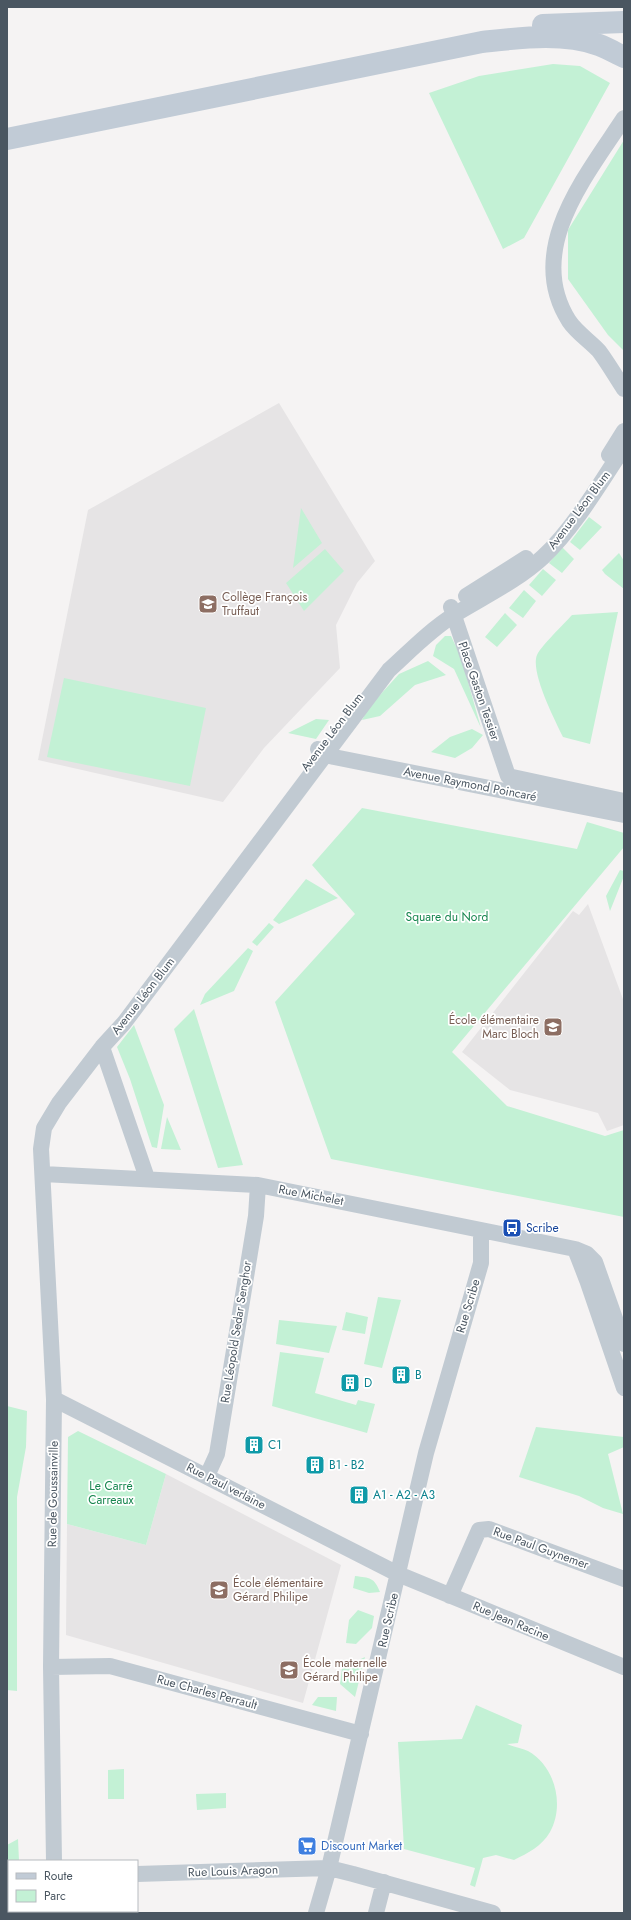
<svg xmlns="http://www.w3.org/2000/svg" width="631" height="1920" viewBox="0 0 631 1920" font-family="Jost,sans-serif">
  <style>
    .education { fill: #e6e4e5 }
    .green { fill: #c3f1d5 }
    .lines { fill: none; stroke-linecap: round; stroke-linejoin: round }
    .minor { stroke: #c1cad2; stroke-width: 16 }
    .secondary { stroke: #c1cbd6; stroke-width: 22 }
    .labels { text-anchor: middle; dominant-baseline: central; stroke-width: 3.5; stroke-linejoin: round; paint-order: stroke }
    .street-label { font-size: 12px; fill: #4a5661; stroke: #fff }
    .education-label { font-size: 12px; fill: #785e54; stroke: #fff; text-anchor: start }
    .park-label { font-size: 12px; fill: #17864f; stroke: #fff }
    .transit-label { font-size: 12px; fill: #164399; stroke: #fff; text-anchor: start }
    .culture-label { font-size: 12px; fill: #0d838f; stroke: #fff; text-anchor: start }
    .shop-label { font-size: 12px; fill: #366cbe; stroke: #fff; text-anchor: start }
  </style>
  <rect width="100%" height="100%" fill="#f5f3f3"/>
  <path class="education" d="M279 403 375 561 357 583 336 625 340 668 264 748 223 802 38 760 88 510Z
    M588 904 624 1002V1125L607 1131 598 1113 510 1090 462 1052 573 911 579 915Z
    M166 1474 341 1565 303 1703 66 1635 67 1524 146 1545Z"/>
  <path class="green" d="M553 64 580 66 610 83 524 238 503 249 429 93 479 76Z
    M624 140V351L608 335 568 279V230Z
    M301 508 322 543 293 568Z
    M589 517 602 527 580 550 570 542Z
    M562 547 574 559 562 573 549 563Z
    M325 549 344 571 304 611 286 583Z
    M619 553 624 561V589L605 574 602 570Z
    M543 569 556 580 542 596 529 585Z
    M524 590 536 601 523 618 509 608Z
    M618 612 590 744 563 737C555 720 530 672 537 655 541 646 564 624 572 615Z
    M505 613 517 625 497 647 485 637Z
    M445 636H451L461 657 481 728 454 669 433 656 436 645Z
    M428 661 446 675 415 685 380 716 362 720 369 707 399 674Z
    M64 678 206 708 190 786 47 757Z
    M316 719 329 720 316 739 288 733Z
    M472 729 483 735 472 748 455 758 431 752 450 737Z
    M362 808 577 849 587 822 624 833V847L452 1052 507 1106 605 1136 624 1130V1217L331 1159 275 1002 355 914 312 865Z
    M620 870 624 871V876L610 911 606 896Z
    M306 879 338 898 279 924 273 920Z
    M269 923 274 927 257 946 252 942Z
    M248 948 253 951 234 991 200 1005 205 994Z
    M194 1009 243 1165 218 1168 174 1029Z
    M134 1025 164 1105 157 1148 152 1147 130 1079 117 1047Z
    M167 1117 181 1150 161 1149Z
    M378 1297 401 1300 382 1368 364 1364Z
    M346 1312 368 1317 365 1334 342 1330Z
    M279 1320 337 1326 329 1353 276 1344Z
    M280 1352 324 1358 315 1393 356 1405 358 1400 375 1404 367 1433 272 1406Z
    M7 1406 27 1411 26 1447 17 1497V1691L7 1690Z
    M536 1427 624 1437V1447L608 1454 623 1514 603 1508 579 1496 519 1477Z
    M78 1431 166 1474 146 1545 67 1524 68 1437Z
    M355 1576C370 1578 374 1577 380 1592L369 1593 353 1588Z
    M358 1610 374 1616 372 1628 356 1644 346 1643 349 1620Z
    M365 1657 355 1697 340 1684 342 1668Z
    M318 1697H337L336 1711 312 1705Z
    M476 1705 522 1725 518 1743 507 1744C514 1747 522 1748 528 1751 555 1766 565 1805 550 1832 542 1846 528 1853 514 1860L496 1855 483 1858 475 1887 470 1885 475 1868 404 1849 398 1742 462 1739Z
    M124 1769V1799H108V1770Z
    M226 1793V1808L197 1810 196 1794Z
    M18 1839 19 1861H9V1911H20V1913H7V1845Z"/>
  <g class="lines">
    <path class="minor" d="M624 118C586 176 524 250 569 321 577 333 590 341 599 351 608 363 616 377 624 389
      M609 455 624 431
      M466 596 526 558
      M451 607 508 776
      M318 749 326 755 334 757 624 815
      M508 776 624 801
      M102 1047 147 1178
      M43 1174 258 1185 575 1249 587 1254 595 1262 624 1344
      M481 1231V1263L426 1453 329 1868 353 1874 493 1913
      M575 1249 587 1280 624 1388
      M54 1399 398 1574 624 1667
      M207 1476 217 1454 256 1216 258 1185
      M450 1596 479 1530 489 1529 624 1579
      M51 1667 110 1666 361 1734
      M54 1861 51 1667 54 1399 41 1149 44 1128 59 1103 102 1047 124 1023 389 670C410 651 430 630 454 615 485 596 517 581 543 557 574 528 601 482 624 447
      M137 1874 329 1868 316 1913
      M55 1911V1913
      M376 1913 384 1882"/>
    <path class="secondary" d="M543 25 624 22
      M7 139 482 42C520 38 562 32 599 45 607 48 616 53 624 57"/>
  </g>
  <defs>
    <g id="school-square" transform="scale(1)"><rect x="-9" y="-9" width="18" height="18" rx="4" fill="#8d6e63" stroke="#fff"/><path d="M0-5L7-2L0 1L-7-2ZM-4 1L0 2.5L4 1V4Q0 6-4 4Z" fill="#fff"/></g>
    <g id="bus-square" transform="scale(1)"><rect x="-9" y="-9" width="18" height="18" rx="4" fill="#1a4fb4" stroke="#fff"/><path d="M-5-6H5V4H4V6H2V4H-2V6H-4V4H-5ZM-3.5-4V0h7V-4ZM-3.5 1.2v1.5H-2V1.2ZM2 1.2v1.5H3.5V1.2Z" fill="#fff"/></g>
    <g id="building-square" transform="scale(1)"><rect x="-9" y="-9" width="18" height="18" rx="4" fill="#0f9aa8" stroke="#fff"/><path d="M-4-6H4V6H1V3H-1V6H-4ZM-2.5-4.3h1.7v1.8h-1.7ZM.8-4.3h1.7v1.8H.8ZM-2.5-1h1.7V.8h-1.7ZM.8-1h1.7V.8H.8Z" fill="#fff"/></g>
    <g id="supermarket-square" transform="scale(1)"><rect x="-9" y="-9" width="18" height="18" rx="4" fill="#3f7fe0" stroke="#fff"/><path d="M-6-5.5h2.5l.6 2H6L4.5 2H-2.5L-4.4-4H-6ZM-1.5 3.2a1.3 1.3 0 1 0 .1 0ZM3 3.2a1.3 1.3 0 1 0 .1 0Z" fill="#fff"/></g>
  </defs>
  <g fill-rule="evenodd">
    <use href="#school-square" x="208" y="604"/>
    <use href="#school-square" x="553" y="1027"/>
    <use href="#bus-square" x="512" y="1228"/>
    <use href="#building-square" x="401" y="1375"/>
    <use href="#building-square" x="350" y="1383"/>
    <use href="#building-square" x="254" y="1445"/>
    <use href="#building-square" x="315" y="1465"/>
    <use href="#building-square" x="359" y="1495"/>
    <use href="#school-square" x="219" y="1590"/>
    <use href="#school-square" x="289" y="1670"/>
    <use href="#supermarket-square" x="307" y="1846"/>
  </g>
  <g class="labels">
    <g class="street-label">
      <text transform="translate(579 510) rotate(-53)">Avenue Léon Blum</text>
      <text transform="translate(479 691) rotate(71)">Place Gaston Tessier</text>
      <text transform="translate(332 732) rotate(-53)">Avenue Léon Blum</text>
      <text transform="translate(470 784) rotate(11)">Avenue Raymond Poincaré</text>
      <text transform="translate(143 996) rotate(-52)">Avenue Léon Blum</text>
      <text transform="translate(311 1195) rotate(11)">Rue Michelet</text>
      <text transform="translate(468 1306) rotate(-73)">Rue Scribe</text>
      <text transform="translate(236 1332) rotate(-81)">Rue Léopold Sedar Senghor</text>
      <text transform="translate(226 1486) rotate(27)">Rue Paul verlaine</text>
      <text transform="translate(53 1494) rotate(-89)">Rue de Goussainville</text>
      <text transform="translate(541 1548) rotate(20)">Rue Paul Guynemer</text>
      <text transform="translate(388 1620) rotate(-77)">Rue Scribe</text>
      <text transform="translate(511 1621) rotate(23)">Rue Jean Racine</text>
      <text transform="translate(207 1692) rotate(15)">Rue Charles Perrault</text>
      <text transform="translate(233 1871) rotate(-2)">Rue Louis Aragon</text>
    </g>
    <g class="education-label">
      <text x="222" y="597">Collège François<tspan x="222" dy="14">Truffaut</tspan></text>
      <text x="539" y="1020" text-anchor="end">École élémentaire<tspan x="539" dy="14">Marc Bloch</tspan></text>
      <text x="233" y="1583">École élémentaire<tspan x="233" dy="14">Gérard Philipe</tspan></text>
      <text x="303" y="1663">École maternelle<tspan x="303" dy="14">Gérard Philipe</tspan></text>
    </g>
    <g class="park-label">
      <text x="447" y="917">Square du Nord</text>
      <text x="111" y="1486">Le Carré<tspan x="111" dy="14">Carreaux</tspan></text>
    </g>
    <g class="transit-label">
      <text x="526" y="1228">Scribe</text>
    </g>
    <g class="culture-label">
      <text x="415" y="1375">B</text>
      <text x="364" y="1383">D</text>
      <text x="268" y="1445">C1</text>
      <text x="329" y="1465">B1 - B2</text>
      <text x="373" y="1495">A1 - A2 - A3</text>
    </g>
    <g class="shop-label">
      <text x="321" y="1846">Discount Market</text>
    </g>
  </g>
  <rect width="631" height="1920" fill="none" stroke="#4a5661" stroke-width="16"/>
  <rect x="8" y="1860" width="130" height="52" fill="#ffffff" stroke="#b7bbc0"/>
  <rect x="16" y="1873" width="20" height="6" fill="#c1cbd6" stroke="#b7bbc0"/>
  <text x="44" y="1880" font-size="12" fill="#4a5661">Route</text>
  <rect x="16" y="1890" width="20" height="12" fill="#c3f1d5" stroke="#b7bbc0"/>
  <text x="44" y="1900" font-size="12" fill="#4a5661">Parc</text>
</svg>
